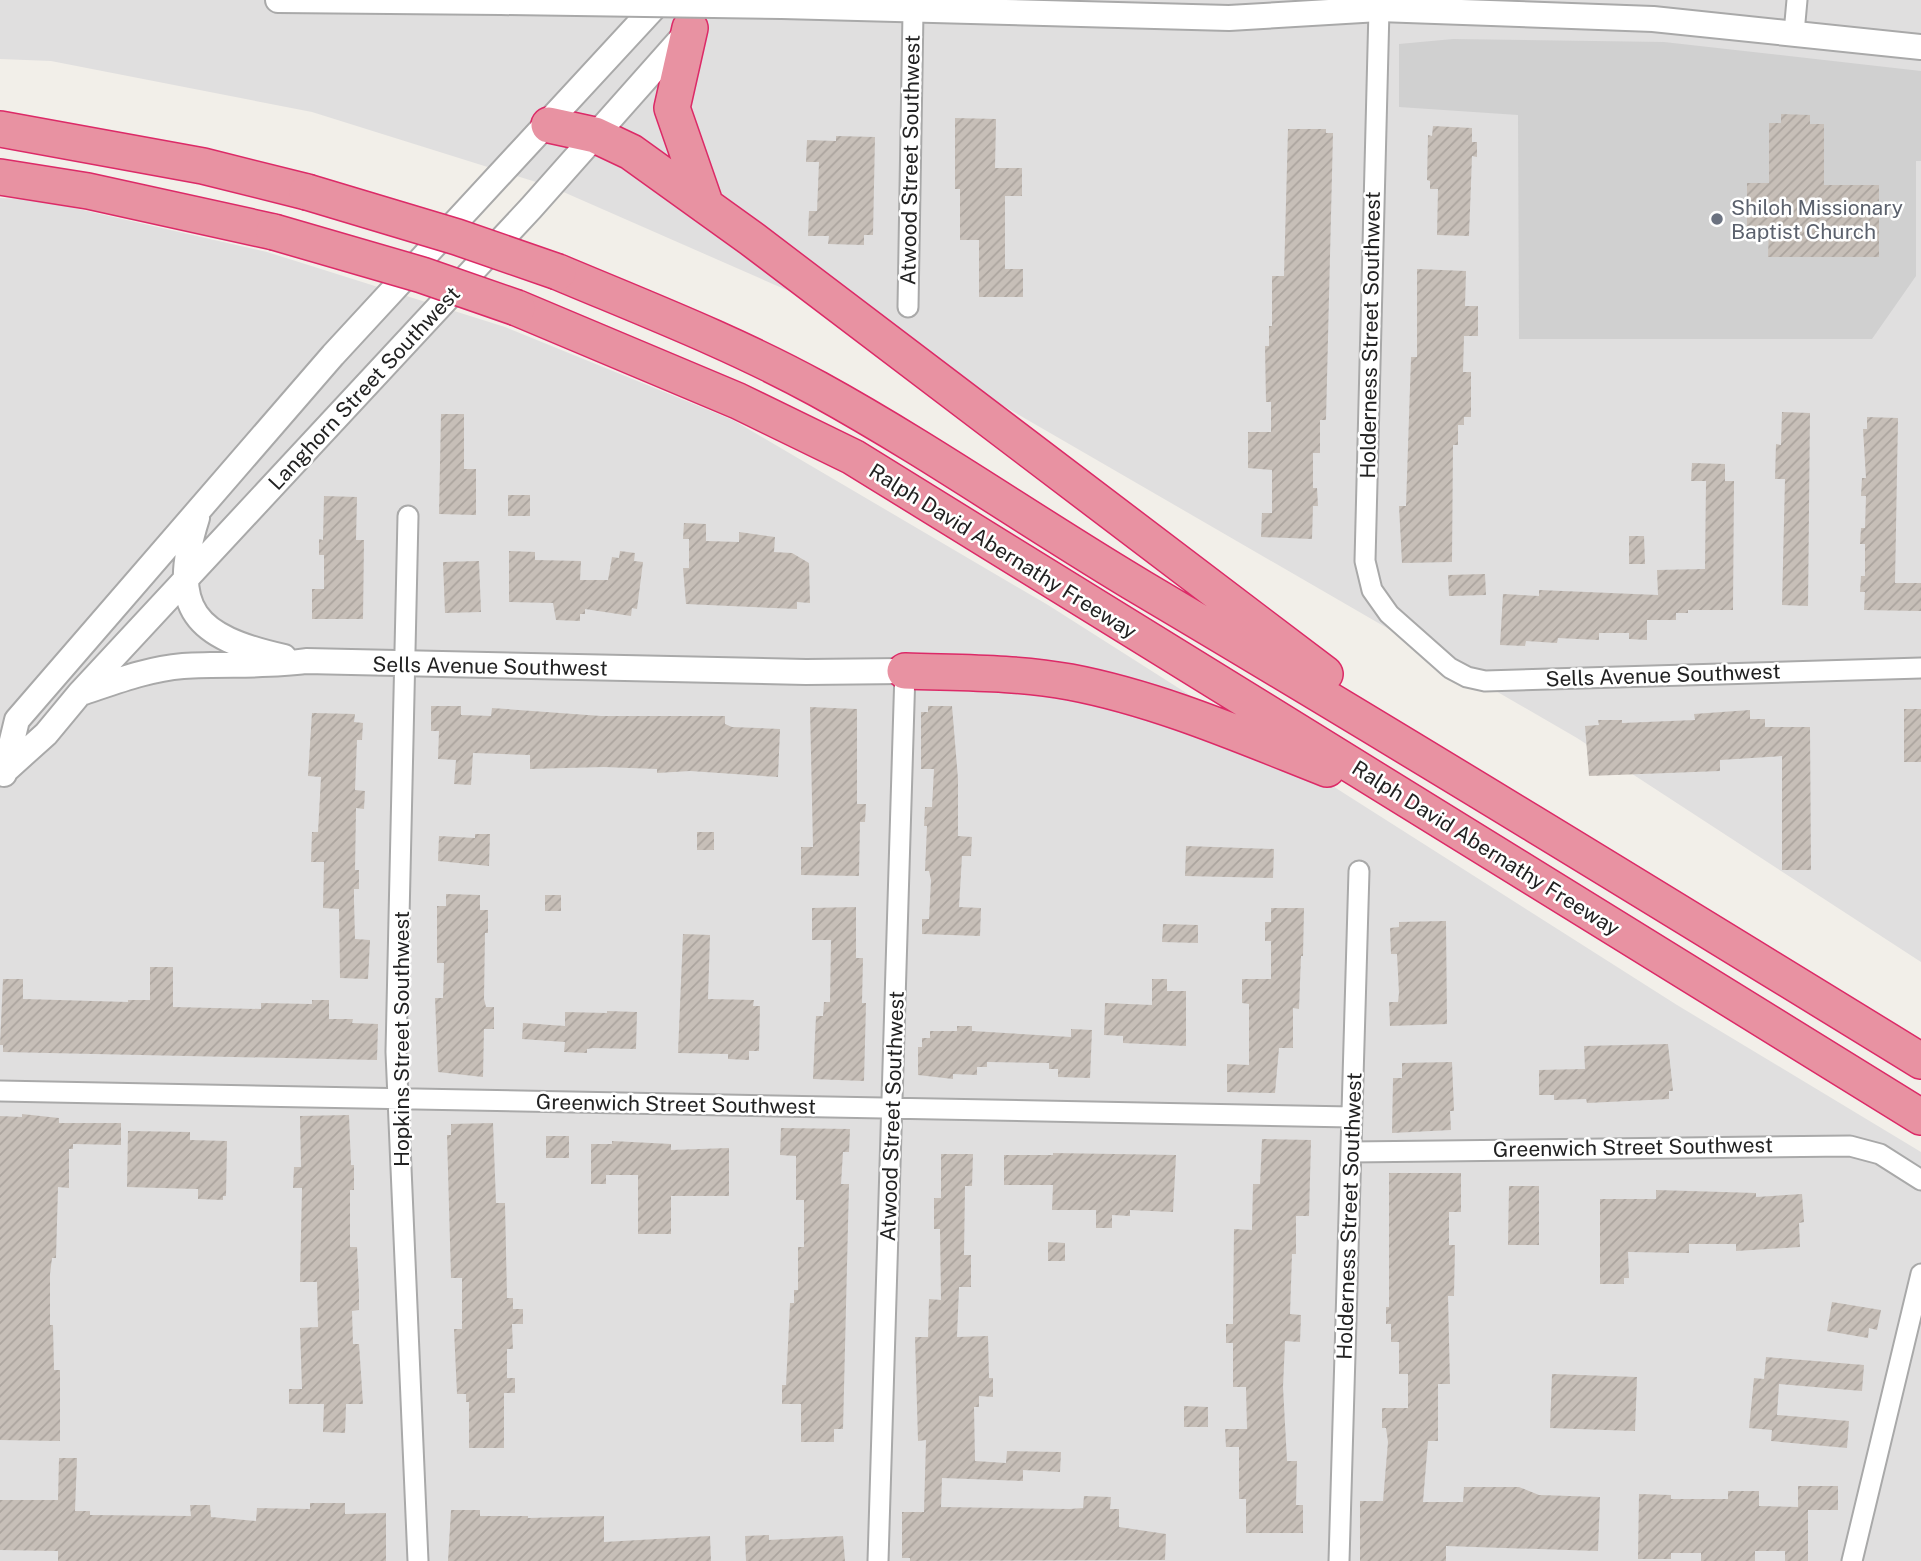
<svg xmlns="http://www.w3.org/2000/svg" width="1921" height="1561" viewBox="0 0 1921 1561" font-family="'Public Sans',sans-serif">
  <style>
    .residential { fill: #e0dfdf }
    .religious { fill: #d0d0d0 }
    .building { fill: url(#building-hatch) }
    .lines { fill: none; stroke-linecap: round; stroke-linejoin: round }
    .minor-casing { stroke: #a9a9a9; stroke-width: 23 }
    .tertiary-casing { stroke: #a9a9a9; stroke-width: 28 }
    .motorway-casing { stroke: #dc2a67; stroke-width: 38 }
    .minor { stroke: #fff; stroke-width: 19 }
    .tertiary { stroke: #fff; stroke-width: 24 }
    .motorway { stroke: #e892a2; stroke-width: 35 }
    .tertiary-bridge-casing { stroke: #a9a9a9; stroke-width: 28; stroke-linecap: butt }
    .motorway-bridge-casing { stroke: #dc2a67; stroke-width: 38; stroke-linecap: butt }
    .tertiary-bridge { stroke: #fff; stroke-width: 24 }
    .motorway-bridge { stroke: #e892a2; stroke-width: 35 }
    .worship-dot { fill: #6b7280; stroke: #fff; stroke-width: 2.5 }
    .labels { text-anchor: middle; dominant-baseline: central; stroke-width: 5; stroke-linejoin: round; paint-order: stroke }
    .street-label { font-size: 21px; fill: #222; stroke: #fff }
    .worship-label { font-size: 21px; fill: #5b616d; stroke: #fff; text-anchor: start }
  </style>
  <defs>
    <pattern id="building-hatch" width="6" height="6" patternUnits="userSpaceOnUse" patternTransform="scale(1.75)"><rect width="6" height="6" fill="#c7bfb8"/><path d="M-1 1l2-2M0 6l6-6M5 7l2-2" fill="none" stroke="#aba49e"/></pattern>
  </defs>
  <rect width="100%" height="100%" fill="#f2efe9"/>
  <path class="residential" d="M0 0H1921V962L1577 738 855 320 552 187 312 112 51 61 0 59Z
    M0 198 39 200 267 252 505 327 733 420 1048 605 1677 1005 1921 1152V1561H0Z"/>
  <path class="religious" d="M1453 39 1664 42 1921 71V161H1916V276L1872 339H1519L1518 115 1399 107V44Z"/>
  <path class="building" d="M1781 114 1810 115V124H1824V185H1879V257H1768L1769 228H1747V183H1769V123H1781Z
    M955 118 996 119 995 168H1022V196H1005V269H1023V297H979V240H960V189H955Z
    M1433 126 1472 128V142H1477V157L1472 156 1469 236 1437 235 1438 189H1430V181L1427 180 1428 135 1432 136Z
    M1288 129H1326V133H1333L1326 420H1320V453H1313V488H1317L1318 506H1313L1312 539 1261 537 1262 513H1272V470L1248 468V432H1271V402H1266L1265 346H1269V326H1272V276H1284Z
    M836 136 875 137 873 235H864V245L828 244 829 236H808L809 211H817L819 162H806L807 140 836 141Z
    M1417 269 1466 271 1465 306H1478V336H1464L1463 372H1471V417H1464V425H1458V445H1453L1452 562 1402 563 1399 506H1406L1411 357H1417Z
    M1782 412 1810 413 1808 606 1782 605 1785 479H1775L1776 444 1781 445Z
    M441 414H464V469H476V515L439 514Z
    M1867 417 1898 418 1895 583H1921V611L1864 610 1865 592H1860L1861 576H1865V544H1860L1861 528H1865L1866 496H1861L1862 478H1866L1863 429H1867Z
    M1692 463 1725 464V481H1734L1733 610H1688V613H1676V620H1647V640L1629 639V633H1599V640L1558 638 1557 643 1526 641 1525 646 1500 645 1503 594 1539 596V590L1658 595 1657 570 1705 569 1706 481H1691Z
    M508 495H530V516H508Z
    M324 496 357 497 356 540H364L363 619H312V589H324V555H319V539L323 540Z
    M684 523 706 524V541L739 542V532L775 537 774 552 792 553 809 563 810 603 797 602V609L686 604 683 568H689V539H683Z
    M1629 536H1644L1645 564H1629Z
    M509 551 535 552V560L581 561 580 580H608L612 557 619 558 620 551 635 553 634 561 643 562 637 609 632 608 631 616 585 609V614H580V621L556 620 553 603 509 602Z
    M479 561 481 612 445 613 443 562Z
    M1485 574 1486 595 1449 596 1448 575Z
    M431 706H461V715L491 716 492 708 601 716H725V724L732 727 780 729 778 777 690 771 657 773V769L604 767 530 769V755L473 753 471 785 454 784 456 760 438 759 439 731H431Z
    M928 706H952L958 779V836L972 837 971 856H962L959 907 981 908 980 936 922 934V919H929L931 880 929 871H925L927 826H924L925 807H932L934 769H921V712H928Z
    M810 707 857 709V804H866L865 822H860L859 876 801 875V847H813Z
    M1904 709H1921V762H1904Z
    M1750 710V719H1765V727H1810L1811 870H1782V756L1720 760V771L1589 776 1585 726 1599 725 1598 720H1622V723L1695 720 1694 714Z
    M312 713 355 714 354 722 363 723 362 740H357L355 790 365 791 364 809 356 808 355 870H359V889H354V901L355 939 370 940 368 979 340 978 339 909 323 908 324 862H311L312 832H318L321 777 308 776Z
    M697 832H714V850H697Z
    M475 834H490L489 866 438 861 439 836 475 838Z
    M1186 846 1274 849 1273 878 1185 876Z
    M446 894 480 895V910H488V933H485L484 999 486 1007H494V1029H484L483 1077 438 1072 435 998H443L444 963H437V906H446Z
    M545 895H561V911H545Z
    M856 907V958H863L862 1003H866L864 1081 813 1079 816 1016H823L824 1002H830L831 940H812V908Z
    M1271 908H1304L1303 956H1301L1299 1009 1293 1008V1048H1279L1275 1093 1227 1092V1064L1249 1065V1004L1242 1003V979H1271V941H1265V922H1271Z
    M1446 921 1447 1024 1390 1026 1389 1002H1398L1399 993 1397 954H1391L1390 928 1399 927V922Z
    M1163 924 1198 925V943L1162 942Z
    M683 934 710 935 708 999 754 1000 753 1006H760L759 1051H749V1060L728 1059V1054L678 1053Z
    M150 967H173V1007L261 1009V1003L312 1004V1000H329V1019H353L352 1023 378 1024 377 1060 3 1052V1045H0L3 979H23V999L128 1002V1000H150Z
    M1152 979H1167V991H1186V1046L1123 1043V1036L1104 1035 1105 1003 1152 1005Z
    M607 1011 637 1012 636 1049 593 1048 587 1049V1053L564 1052 565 1042 522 1039 523 1023 565 1026V1012L607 1013Z
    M957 1026H972V1031L1071 1037V1029L1092 1030 1090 1078 1058 1077V1069H1049V1063L987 1062V1067H977V1075L953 1074V1079L918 1075V1047H922V1038H930V1031H957Z
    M1668 1044 1673 1091H1669V1099L1587 1103 1586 1099 1554 1100V1095H1539V1070L1585 1069 1584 1046Z
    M1452 1062 1454 1111H1450L1451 1130 1392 1133 1393 1078H1402V1063Z
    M22 1114 59 1118V1123H121V1145L73 1144V1149H69V1188L58 1187 56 1258H52L50 1274V1325H53L54 1370H60V1441L0 1440V1116L22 1117Z
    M349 1115 351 1165H354V1190H350V1247H357L359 1291V1310L352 1311 353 1344H359L363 1404H346L345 1433 323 1432 324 1404H289V1389H302L300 1328 318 1327 317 1282H300L302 1188H293L294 1167H301L300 1116Z
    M493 1123 496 1203H505L507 1298H513V1309H523V1324H512L513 1349H507V1378H515V1393H504V1448H469V1402H466V1394H457L454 1329H462V1278H451L447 1135H451V1124Z
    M781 1128 850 1129 849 1152H843L841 1184H849L843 1429H834V1442H801V1404H782V1385H786L790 1303H794V1290H798V1247H804V1200H796V1156L780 1155Z
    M128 1131 190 1132V1140L227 1141 226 1196H223V1200L198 1199V1189L127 1187Z
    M546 1136H569V1158H546Z
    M1262 1139 1311 1140 1309 1216H1296V1254H1292L1290 1314 1301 1315 1300 1342 1285 1341 1283 1387 1287 1461H1297L1296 1505H1303V1533H1246V1499H1239V1447H1226L1225 1429H1247L1246 1387H1233V1343H1226V1324H1233L1234 1229 1252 1230 1253 1184H1260Z
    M612 1141 671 1144V1150L729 1148V1196H671V1234H638V1175H606V1184H591V1144H612Z
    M1053 1153 1176 1155 1173 1212 1130 1210V1216L1112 1215V1228H1096V1210H1052L1053 1185H1004V1155H1053Z
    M941 1154H973L972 1186H965L964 1255H971V1287H959L957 1337 988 1336 989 1378H993V1397L979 1396V1407H974L975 1461 1006 1463 1007 1451 1061 1452 1060 1472 1023 1470V1481L942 1478 941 1507 1070 1509 1083 1508 1084 1496 1111 1497 1110 1509H1119V1527L1166 1534 1165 1560 910 1561V1558H902V1512H924L926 1440 918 1441 915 1337H928L929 1299 941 1300 940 1229H934V1198H941Z
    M1389 1173H1461V1212H1449V1245H1455L1454 1296H1448L1450 1384H1438V1441H1428L1423 1502H1463L1464 1487H1519L1539 1495 1600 1497 1598 1551 1446 1546V1561H1360V1501H1383L1388 1442 1386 1428H1382V1408H1408V1374H1399V1342H1391V1324H1386V1307H1389Z
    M1509 1186H1539V1245H1508Z
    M1656 1190 1756 1193V1197L1802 1194 1804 1222 1799 1223 1800 1247 1736 1251V1244H1689V1253L1628 1252 1629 1278H1624V1284H1600V1199H1656Z
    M1048 1242 1065 1243V1261H1048Z
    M1832 1302 1881 1310 1877 1330 1869 1328 1868 1338 1827 1331Z
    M1766 1357 1864 1365 1862 1391 1779 1384 1777 1415 1849 1421 1847 1448 1771 1441 1772 1430 1749 1428 1754 1378 1764 1379Z
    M1552 1374 1637 1377 1635 1431 1550 1428Z
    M1184 1406 1208 1407V1427H1184Z
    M59 1458H77L75 1511H90V1515L191 1516 190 1505H210L211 1517 256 1521 257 1508 310 1509V1503H345V1514L386 1513V1561H58V1551L0 1550V1500H58Z
    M1798 1486H1838V1510H1808V1561H1785V1551H1755V1561H1701V1553H1671V1559H1638L1639 1494 1671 1495V1499H1728V1491H1759V1506L1798 1507Z
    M451 1510H480V1516H528V1518L604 1516V1542L710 1536 711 1561H448Z
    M769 1535V1540L843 1536 845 1561H746L745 1536Z"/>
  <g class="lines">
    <g class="minor-casing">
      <path id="minor" d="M1379 9 1365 561 1372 590 1389 614 1450 668 1467 677 1485 681 1921 668
        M1794 33 1797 0
        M908 307 913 12
        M408 516 396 1052 418 1561
        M0 1091 1352 1117
        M1351 1152 1850 1146 1880 1154 1921 1180
        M878 1561 905 671
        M1339 1561 1359 871
        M1852 1561 1921 1274"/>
    </g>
    <g class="tertiary-casing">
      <path id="tertiary" d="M278 0 501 2
        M782 6 1229 18 1379 9 1653 19 1921 47
        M197 518C168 610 195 637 284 657
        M84 692C117 681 148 669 183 666 224 663 265 667 306 661L806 672 905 671
        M6 770 46 734 80 693 531 208 689 30
        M4 774 17 720 333 355 661 0"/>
    </g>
    <g class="motorway-casing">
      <path id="motorway" d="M690 28 672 108 706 206
        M549 125 595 135 631 152 752 239 1325 674
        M0 129 203 166 307 192
        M0 177 88 191 274 232
        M558 272C646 309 734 343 818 389 929 450 1033 523 1142 588 1403 743 1662 902 1921 1061
        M517 308 738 401 853 457 1921 1117
        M905 671C960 673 1015 672 1070 682 1159 699 1243 736 1327 769"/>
    </g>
    <use href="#minor" class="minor"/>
    <use href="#tertiary" class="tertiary"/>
    <use href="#motorway" class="motorway"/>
    <g class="tertiary-bridge-casing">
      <path id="tertiary-bridge" d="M501 2 782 6"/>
    </g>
    <g class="motorway-bridge-casing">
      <path id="motorway-bridge" d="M307 192 457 237 558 272
        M274 232 422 275 517 308"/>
    </g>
    <use href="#tertiary-bridge" class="tertiary-bridge"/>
    <use href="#motorway-bridge" class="motorway-bridge"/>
  </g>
  <circle class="worship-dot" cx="1717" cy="219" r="7"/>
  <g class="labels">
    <g class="street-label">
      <text transform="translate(910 160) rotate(-89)">Atwood Street Southwest</text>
      <text transform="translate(1370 335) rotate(-89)">Holderness Street Southwest</text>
      <text transform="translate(364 388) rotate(-47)">Langhorn Street Southwest</text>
      <text transform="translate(1003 551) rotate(32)">Ralph David Abernathy Freeway</text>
      <text transform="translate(490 666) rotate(1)">Sells Avenue Southwest</text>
      <text transform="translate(1663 675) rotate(-2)">Sells Avenue Southwest</text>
      <text transform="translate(1486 848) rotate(32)">Ralph David Abernathy Freeway</text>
      <text transform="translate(401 1039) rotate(-90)">Hopkins Street Southwest</text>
      <text transform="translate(676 1104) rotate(1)">Greenwich Street Southwest</text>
      <text transform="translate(892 1116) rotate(-88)">Atwood Street Southwest</text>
      <text transform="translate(1633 1147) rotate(-1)">Greenwich Street Southwest</text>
      <text transform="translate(1349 1216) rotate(-88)">Holderness Street Southwest</text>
    </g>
    <g class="worship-label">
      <text x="1731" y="207">Shiloh Missionary<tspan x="1731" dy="24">Baptist Church</tspan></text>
    </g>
  </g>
</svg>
